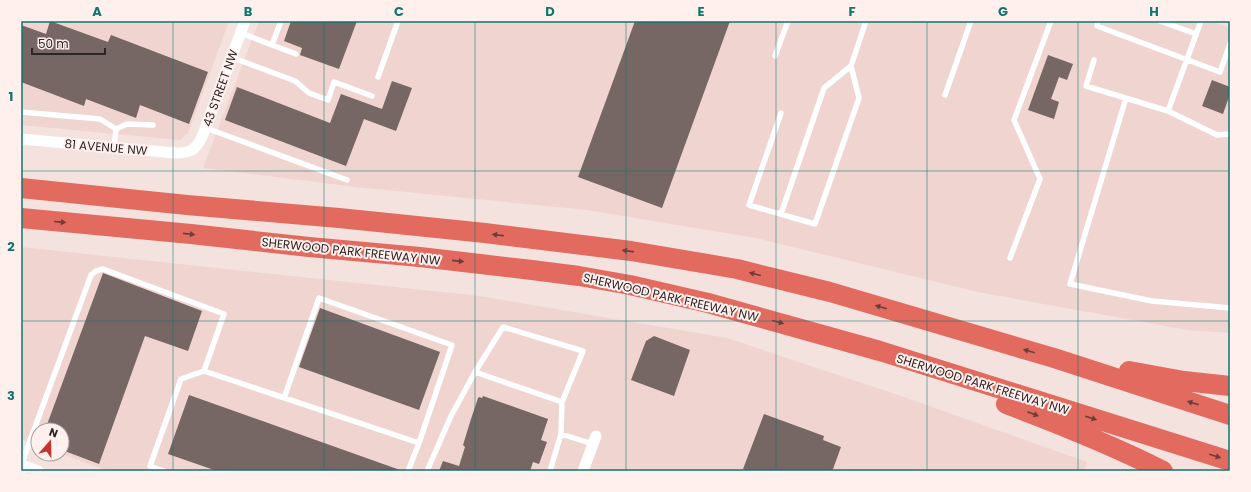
<svg xmlns="http://www.w3.org/2000/svg" width="1251" height="492" viewBox="0 0 1251 492" font-family="Poppins,sans-serif">
  <style>
    .built { fill: #efd4d0 }
    .building { fill: #766664 }
    .lines { fill: none; stroke-linecap: round; stroke-linejoin: round }
    .lane { stroke: #fff; stroke-width: 5.5 }
    .street { stroke: #fff; stroke-width: 11 }
    .highway { stroke: #e26a5e; stroke-width: 20 }
    .oneway { fill: #6c3e39 }
    .grid { fill: none; stroke: #0f766e; stroke-width: 1; stroke-opacity: 0.55 }
    .labels { text-anchor: middle; dominant-baseline: central; stroke-width: 4; stroke-linejoin: round; paint-order: stroke }
    .street-label { font-size: 12px; fill: #2c2625; stroke: #fff0ee }
    .neatline { fill: none; stroke: #0f766e; stroke-width: 1.5 }
    .grid-label { font-size: 13px; text-anchor: middle; font-weight: bold; fill: #0f766e }
  </style>
  <rect width="100%" height="100%" fill="#f4e2df"/>
  <path class="built" d="M21 21H229L188 133 180 140 21 125Z
    M259 21H1210L1230 28V333L1188 330 978 292 756 238 587 210 356 187 203 168Z
    M21 247 479 296 727 338 898 395 1087 462 1084 471H108L62 454V430H38V445L21 439Z"/>
  <path class="building" d="M50 21 108 42 111 35 208 72 189 124 140 105 136 118 86 99 84 106 21 82V25L46 34Z
    M291 21H357L339 69 300 55 302 48 284 41Z
    M635 21H730L662 208 578 177Z
    M1048 55 1073 64 1067 80 1059 77 1051 99 1059 102 1054 119 1028 110Z
    M1212 80 1230 87V94L1223 114 1202 106Z
    M392 81 412 88 396 131 364 119 346 166 225 120 237 87 330 123 341 94 382 109Z
    M103 273 202 311 188 351 145 336 99 464 62 450V430H45Z
    M320 308 440 352 419 410 299 367Z
    M654 336 690 350 674 396 631 380 646 341Z
    M189 395 400 470V471H217L168 454Z
    M483 396 548 419 541 440 547 442 539 464 533 462 530 471H439L443 461 459 466 465 447 463 445 471 419 478 398 479 397 482 398Z
    M764 414 824 436 823 440 841 447 833 469 829 471H748L743 469Z"/>
  <g class="lines">
    <path class="lane" d="M1098 21 1097 26 1220 72 1230 44
      M1160 21 1196 34
      M241 33 272 45 281 21
      M272 45 296 54
      M775 56 788 21
      M231 57 295 81 309 93 328 100 334 82 372 96
      M1094 60 1086 86 1168 111 1201 21
      M378 77 398 21
      M945 95 971 21
      M1126 98 1070 284 1152 301 1230 308
      M1168 111 1217 135 1230 134
      M21 112 100 119 116 129 114 148
      M781 113 749 205 815 224 859 98 851 66 866 21
      M206 128 347 180
      M116 129 127 124 153 125
      M781 214 824 88 851 66
      M1010 258 1040 179 1014 120 1051 21
      M475 372 503 327 583 351 562 402
      M21 465 91 275 96 271 103 269 224 314 204 371 419 443 452 345 319 298 284 398
      M164 471 150 466 181 379 204 371
      M408 471 419 443
      M427 471 451 416 475 372 562 402 561 434
      M550 471 561 434 593 444"/>
    <path class="street" d="M21 139 175 153C190 153 195 151 202 137L245 21
      M21 465 38 471
      M583 471 596 436"/>
    <path class="highway" d="M21 188 187 205 339 218 485 233 631 251 737 269 830 292 1054 358 1230 415
      M21 218 191 234 309 247 420 257 532 270 579 276 630 285 708 303 880 351 1230 461
      M1129 371 1184 381 1230 386
      M1006 404C1059 424 1112 445 1163 471"/>
  </g>
  <defs><path id="oneway-solid" d="M-6-.8H1V-3.2L6.5 0L1 3.2V.8H-6Z"/></defs>
  <g class="oneway">
    <use href="#oneway-solid" transform="translate(60 222) rotate(5)"/>
    <use href="#oneway-solid" transform="translate(189 234) rotate(6)"/>
    <use href="#oneway-solid" transform="translate(498 235) rotate(-173)"/>
    <use href="#oneway-solid" transform="translate(628 251) rotate(-172)"/>
    <use href="#oneway-solid" transform="translate(458 261) rotate(6)"/>
    <use href="#oneway-solid" transform="translate(755 274) rotate(-166)"/>
    <use href="#oneway-solid" transform="translate(881 307) rotate(-164)"/>
    <use href="#oneway-solid" transform="translate(778 322) rotate(15)"/>
    <use href="#oneway-solid" transform="translate(1029 351) rotate(-164)"/>
    <use href="#oneway-solid" transform="translate(1193 403) rotate(-162)"/>
    <use href="#oneway-solid" transform="translate(1033 414) rotate(21)"/>
    <use href="#oneway-solid" transform="translate(1091 418) rotate(17)"/>
    <use href="#oneway-solid" transform="translate(1215 456) rotate(17)"/>
  </g>
  <path class="grid" d="M173 21V471M324 21V471M475 21V471M626 21V471M776 21V471M927 21V471M1078 21V471M21 171H1230M21 321H1230"/>
  <g class="labels">
    <g class="street-label">
      <text transform="translate(220 88) rotate(-70)">43 STREET NW</text>
      <text transform="translate(106 147) rotate(5)">81 AVENUE NW</text>
      <text transform="translate(351 251) rotate(6)">SHERWOOD PARK FREEWAY NW</text>
      <text transform="translate(671 297) rotate(13)">SHERWOOD PARK FREEWAY NW</text>
      <text transform="translate(983 384) rotate(17)">SHERWOOD PARK FREEWAY NW</text>
    </g>
  </g>
  <rect width="1251" height="492" fill="none" stroke="#fff0ee" stroke-width="44"/>
  <g transform="translate(50 442) rotate(20)"><circle r="19" fill="#fff0ee" stroke="#ab9f9e"/>
  <path d="M0-3L7 15L0 10L-7 15Z" fill="#c3352d"/>
  <text y="-6" font-size="11" font-weight="bold" text-anchor="middle" fill="#2c2625">N</text>
  </g>
  <path d="M32 48v6h73v-6" fill="none" stroke="#2c2625" stroke-width="2"/>
  <text x="38" y="48" font-size="12" fill="#2c2625" stroke="#fff0ee" stroke-width="3" paint-order="stroke">50 m</text>
  <rect x="22" y="22" width="1207" height="448" class="neatline"/>
  <g class="grid-label">
    <text x="97" y="16">A</text>
    <text x="248" y="16">B</text>
    <text x="399" y="16">C</text>
    <text x="550" y="16">D</text>
    <text x="701" y="16">E</text>
    <text x="852" y="16">F</text>
    <text x="1003" y="16">G</text>
    <text x="1154" y="16">H</text>
    <text x="11" y="101">1</text>
    <text x="11" y="251">2</text>
    <text x="11" y="400">3</text>
  </g>
</svg>
